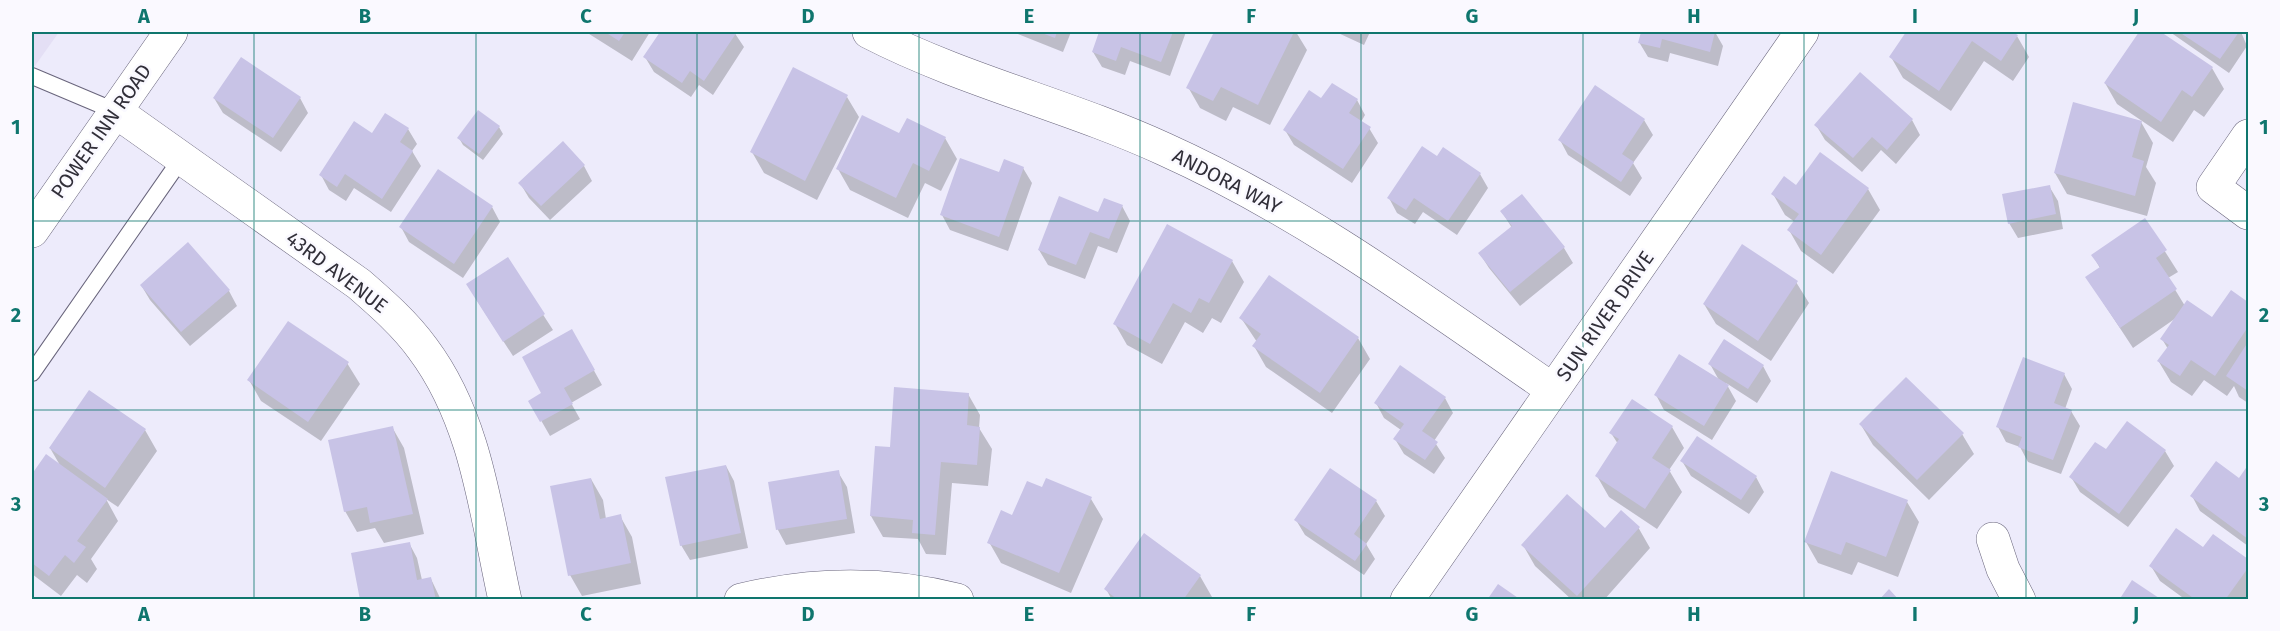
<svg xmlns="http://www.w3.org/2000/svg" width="2280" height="631" viewBox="0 0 2280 631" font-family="'Fira Sans',sans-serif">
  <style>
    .industrial { fill: #e4dff5 }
    .shadow { fill: #0003 }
    .building { fill: #c8c3e6 }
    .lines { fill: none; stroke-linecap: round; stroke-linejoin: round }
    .lane-casing { stroke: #69657c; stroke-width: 18 }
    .street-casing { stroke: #69657c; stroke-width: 34 }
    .secondary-casing { stroke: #69657c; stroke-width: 34 }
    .lane { stroke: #fff; stroke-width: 16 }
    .street { stroke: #fff; stroke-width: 33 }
    .secondary { stroke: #fff; stroke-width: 33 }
    .grid { fill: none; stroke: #0f766e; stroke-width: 1.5; stroke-opacity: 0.55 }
    .labels { text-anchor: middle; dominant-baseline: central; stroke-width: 5; stroke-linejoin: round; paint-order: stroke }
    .street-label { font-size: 20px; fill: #312f39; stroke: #faf9ff }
    .neatline { fill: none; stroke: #0f766e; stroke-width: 2 }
    .grid-label { font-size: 20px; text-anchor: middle; font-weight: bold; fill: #0f766e }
  </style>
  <rect width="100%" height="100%" fill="#edebfb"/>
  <path class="industrial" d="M32 32H59L32 70Z"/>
  <path class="shadow" d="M586 32H650L632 61Z
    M662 32H734L744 47 713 95 699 85 691 97 654 72 645 57Z
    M1013 32H1071L1063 52Z
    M1101 32H1186L1170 76 1130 61 1125 75 1102 67 1093 52Z
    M1216 32H1296L1307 50 1270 125 1233 107 1226 121 1200 108 1188 87Z
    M1336 32H1370L1364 45Z
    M1642 32H1715L1723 46 1718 66 1670 53 1668 62 1648 57 1639 42Z
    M1908 32H2010L2017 36 2029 57 2013 81 1984 61 1951 111 1903 78 1891 57Z
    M2141 32H2158L2212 68 2224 89 2204 117 2194 110 2173 142 2117 104 2105 83Z
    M2170 32H2241L2247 46 2229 73Z
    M847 97 859 117 817 200 764 173 752 152Z
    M214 98H300L308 113 281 152 223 113Z
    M1322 100H1357L1365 115 1361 122 1369 128 1378 143 1352 183 1294 145 1285 130Z
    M386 115 408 129 417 144 412 151 421 166 391 212 354 188 346 201 329 190 321 175 372 135Z
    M1644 120 1653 135 1633 163 1642 178 1630 196 1568 155 1560 140Z
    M1912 120 1920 135 1896 164 1881 150 1862 172 1825 140 1816 125Z
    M2141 122 2153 143 2146 167 2156 183 2147 216 2067 194 2055 173Z
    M499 127 503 134 483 160 463 145 459 138Z
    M900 135 945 138 957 159 941 191 925 183 908 218 850 190 838 169Z
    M563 143 584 166 592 181 550 220 529 198 520 183Z
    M1438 158 1480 174 1488 188 1457 235 1423 212 1415 224 1397 213 1389 198Z
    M1023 168 1032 183 1008 251 950 230 942 215 1000 174Z
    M2049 186 2058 201 2063 229 2018 238 2009 223Z
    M1796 187 1868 189 1880 210 1833 274 1801 251 1789 230 1795 222 1785 215 1773 194Z
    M1521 196 1564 248 1573 263 1520 306 1489 268 1480 254 1512 228 1502 212Z
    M1122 206 1130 221 1117 253 1098 246 1085 279 1048 265 1039 250Z
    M492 207 500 222 463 278 409 242 401 227Z
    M2145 220 2178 272 2168 278 2185 306 2213 320 2231 292 2248 304V403L2239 397 2234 386 2227 396 2204 380 2192 396 2171 382 2159 362 2168 349 2162 339 2176 318 2133 348 2087 278 2100 268 2093 256Z
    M507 259 553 330 513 356 476 299Z
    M1232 261 1244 282 1221 323 1212 318 1203 333 1185 322 1162 364 1127 345 1115 324Z
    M1796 282 1809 303 1771 361 1716 324 1704 304Z
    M141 285 229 291 237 306 190 346 150 300Z
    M1241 318 1358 338 1370 359 1332 413 1266 367 1254 346 1257 342Z
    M572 331 602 385 571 403 580 419 550 436 530 401 544 393Z
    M347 363 360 384 321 441 261 401 249 380Z
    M1710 364 1763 366 1771 381 1757 403 1726 383 1736 401 1712 440 1664 410 1656 395 1720 382Z
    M2064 374 2072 389 2065 409 2071 411 2080 426 2061 474 2028 462 2020 447 2006 442 1998 427Z
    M968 394 980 415 979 428 992 449 988 486 952 483 946 555 926 554 918 539 883 537 871 516 891 449Z
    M1445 398 1453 413 1434 441 1445 458 1434 474 1404 454 1395 439 1401 430 1384 418 1376 403Z
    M2127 423 2165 451 2174 466 2128 527 2080 492 2071 477 2107 451Z
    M1861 425 1962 434 1974 454 1929 500 1873 445Z
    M392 427 404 448 424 534 384 543 375 528 357 532 345 511Z
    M1672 427 1684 448 1669 470 1682 492 1657 529 1609 497 1597 476 1618 444 1611 433Z
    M145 430 157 451 118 507 106 499 118 521 91 559 97 569 87 583 77 575 61 596 32 574V477L47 456 61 467 50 448Z
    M1682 461 1756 477 1764 492 1749 514 1691 476Z
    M726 466 734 481 748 548 690 560 681 545Z
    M2248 467V546L2200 511 2192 496 2240 480Z
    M838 472 847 487 855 533 786 545 778 530 770 483Z
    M591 479 603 500 606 519 620 516 632 537 641 584 582 596 570 575Z
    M1043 489 1091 499 1103 519 1071 593 1001 563 989 542Z
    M1376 501 1385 516 1366 544 1375 559 1364 575 1305 535 1296 520Z
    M1907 502 1919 522 1898 577 1858 562 1852 575 1818 563 1806 542Z
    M1638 527 1650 548 1604 600H1572L1535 566 1523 545 1605 530Z
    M2213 536 2248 561V594L2244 600H2186L2160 581 2151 566 2204 549Z
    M409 543 417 558 422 580 431 579 441 600H362Z
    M1200 576 1212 597 1210 600H1112L1106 589Z"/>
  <path class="building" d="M605 32H625L619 41Z
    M660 32H737L704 81 690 71 682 83 643 57Z
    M1039 32H1057L1055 38Z
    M1099 32H1173L1161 62 1121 47 1116 61 1092 52Z
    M1214 32H1294L1258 105 1221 87 1213 101 1186 88Z
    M1641 32H1715L1710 52 1662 39 1660 48 1638 43Z
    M1906 32H2012L2018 35 2001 61 1972 41 1939 91 1889 57Z
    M2139 32H2161L2213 67 2192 97 2182 90 2161 122 2104 83Z
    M2179 32H2239L2220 59Z
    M241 57 301 97 273 138 213 98Z
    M793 67 848 95 805 181 750 152Z
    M1860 72 1913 119 1887 150 1872 137 1853 158 1814 125Z
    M1332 83 1358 99 1349 113 1371 127 1343 169 1283 130 1309 90 1321 98Z
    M1595 85 1645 119 1622 154 1634 162 1621 182 1558 140Z
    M2073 102 2142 121 2132 157 2144 161 2135 196 2054 173Z
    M478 110 500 126 479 154 457 138Z
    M385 113 409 128 400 142 413 151 382 199 345 174 337 187 319 175 354 121 372 133Z
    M862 115 899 133 907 118 946 137 929 171 913 163 896 198 836 169Z
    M563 141 585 165 541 206 518 183Z
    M1422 146 1437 156 1443 147 1481 173 1448 221 1414 198 1406 210 1387 198Z
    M1820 152 1869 188 1821 255 1787 230 1799 214 1771 194 1784 176 1796 185Z
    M960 158 999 172 1004 159 1024 167 999 237 940 215Z
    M438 169 493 206 454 264 399 227Z
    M2050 185 2056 214 2008 224 2002 194Z
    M1522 194 1565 247 1510 292 1478 253 1512 226 1500 211Z
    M1059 196 1098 212 1104 198 1123 205 1109 239 1090 232 1076 265 1038 250Z
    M2145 218 2167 250 2156 258 2177 289 2120 328 2085 277 2100 267 2091 255Z
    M1167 224 1233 260 1209 303 1199 298 1191 313 1173 303 1150 344 1113 324Z
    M188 242 230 290 181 332 140 285Z
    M1742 244 1798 281 1758 341 1703 304Z
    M508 257 545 314 503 342 466 284Z
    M1269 275 1359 337 1320 393 1252 346 1261 334 1239 318Z
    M2231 290 2248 302V327L2215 376 2191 360 2180 376 2157 361 2169 345 2160 339 2187 300 2212 317Z
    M288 321 349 362 308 422 247 380Z
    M572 329 595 370 564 388 573 404 540 422 528 401 541 393 522 357Z
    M1724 339 1764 365 1748 389 1708 364Z
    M2248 342V391L2226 376Z
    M1679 354 1729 385 1704 426 1654 395Z
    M2023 357 2065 373 2054 403 2072 410 2053 460 2018 447 2022 437 1996 427Z
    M1400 365 1446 397 1422 431 1438 442 1425 460 1393 439 1404 424 1374 403Z
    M1906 377 1964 433 1917 480 1859 424Z
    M894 387 969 393 967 425 980 427 977 465 941 462 935 535 912 533 913 520 870 516 875 446 890 447Z
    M89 390 146 429 105 488 49 448Z
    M1632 399 1673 426 1652 458 1671 470 1645 509 1595 476 1619 439 1609 433Z
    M2127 421 2166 450 2119 514 2069 477 2095 442 2106 449Z
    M393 426 413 514 370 523 367 507 344 512 328 440Z
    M1697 436 1757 476 1741 500 1680 461Z
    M46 454 108 499 77 541 86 547 74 563 65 555 49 576 32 563V474Z
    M2216 461 2239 478 2248 465V539L2190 496Z
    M726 465 741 533 680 546 665 477Z
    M1330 468 1377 500 1354 534 1367 544 1355 561 1294 520Z
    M839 470 847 519 776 530 768 482Z
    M1831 471 1908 500 1886 557 1846 542 1841 555 1804 542Z
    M591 478 600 519 621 514 631 563 568 576 550 486Z
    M1046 478 1092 497 1059 573 987 543 1001 510 1012 515 1027 481 1042 487Z
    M1567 494 1605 528 1621 510 1640 527 1577 596 1521 545Z
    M2176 528 2203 547 2213 534 2248 559V568L2225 600H2196L2149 566Z
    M1144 533 1201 575 1183 600H1118L1104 589Z
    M410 542 417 580 431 577 436 600H360L351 553Z
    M2132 580 2162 600H2119Z
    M1498 584 1521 600H1487Z
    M1889 589 1899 600H1879Z"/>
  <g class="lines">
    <g class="lane-casing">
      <path id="lane" d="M32 76 115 111
        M32 373 181 159"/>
    </g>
    <g class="street-casing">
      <path id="street" d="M869 32C964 81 1068 105 1164 149 1304 212 1427 303 1553 390
        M115 111 359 284C382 304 405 324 423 349 477 421 486 515 505 600
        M2248 136 2213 187 2248 213
        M1993 539 2003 569 2019 600
        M741 600C812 583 886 582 957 600
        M1407 600 1802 32"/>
    </g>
    <g class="secondary-casing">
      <path id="secondary" d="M32 231 171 32"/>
    </g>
    <use href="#lane" class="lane"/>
    <use href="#street" class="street"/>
    <use href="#secondary" class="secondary"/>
  </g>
  <path class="grid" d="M254 32V600M476 32V600M697 32V600M919 32V600M1140 32V600M1361 32V600M1583 32V600M1804 32V600M2026 32V600M32 221H2248M32 410H2248"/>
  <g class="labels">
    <g class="street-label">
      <text transform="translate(101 131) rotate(-55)">POWER INN ROAD</text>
      <text transform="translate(1227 181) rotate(27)">ANDORA WAY</text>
      <text transform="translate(337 272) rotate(37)">43RD AVENUE</text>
      <text transform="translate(1605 316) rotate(-55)">SUN RIVER DRIVE</text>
    </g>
  </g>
  <rect width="2280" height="631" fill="none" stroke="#faf9ff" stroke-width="66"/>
  <rect x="33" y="33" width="2214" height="565" class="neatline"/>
  <g class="grid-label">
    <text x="144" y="23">A</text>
    <text x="365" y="23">B</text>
    <text x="586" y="23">C</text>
    <text x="808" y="23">D</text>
    <text x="1029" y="23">E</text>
    <text x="1251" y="23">F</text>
    <text x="1472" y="23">G</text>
    <text x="1694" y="23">H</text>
    <text x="1915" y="23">I</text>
    <text x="2136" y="23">J</text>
    <text x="16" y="134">1</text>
    <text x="2264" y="134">1</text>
    <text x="16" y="322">2</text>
    <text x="2264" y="322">2</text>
    <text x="16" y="511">3</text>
    <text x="2264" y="511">3</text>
    <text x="144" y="621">A</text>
    <text x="365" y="621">B</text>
    <text x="586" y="621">C</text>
    <text x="808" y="621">D</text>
    <text x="1029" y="621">E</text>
    <text x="1251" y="621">F</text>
    <text x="1472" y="621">G</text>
    <text x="1694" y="621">H</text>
    <text x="1915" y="621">I</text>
    <text x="2136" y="621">J</text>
  </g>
</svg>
